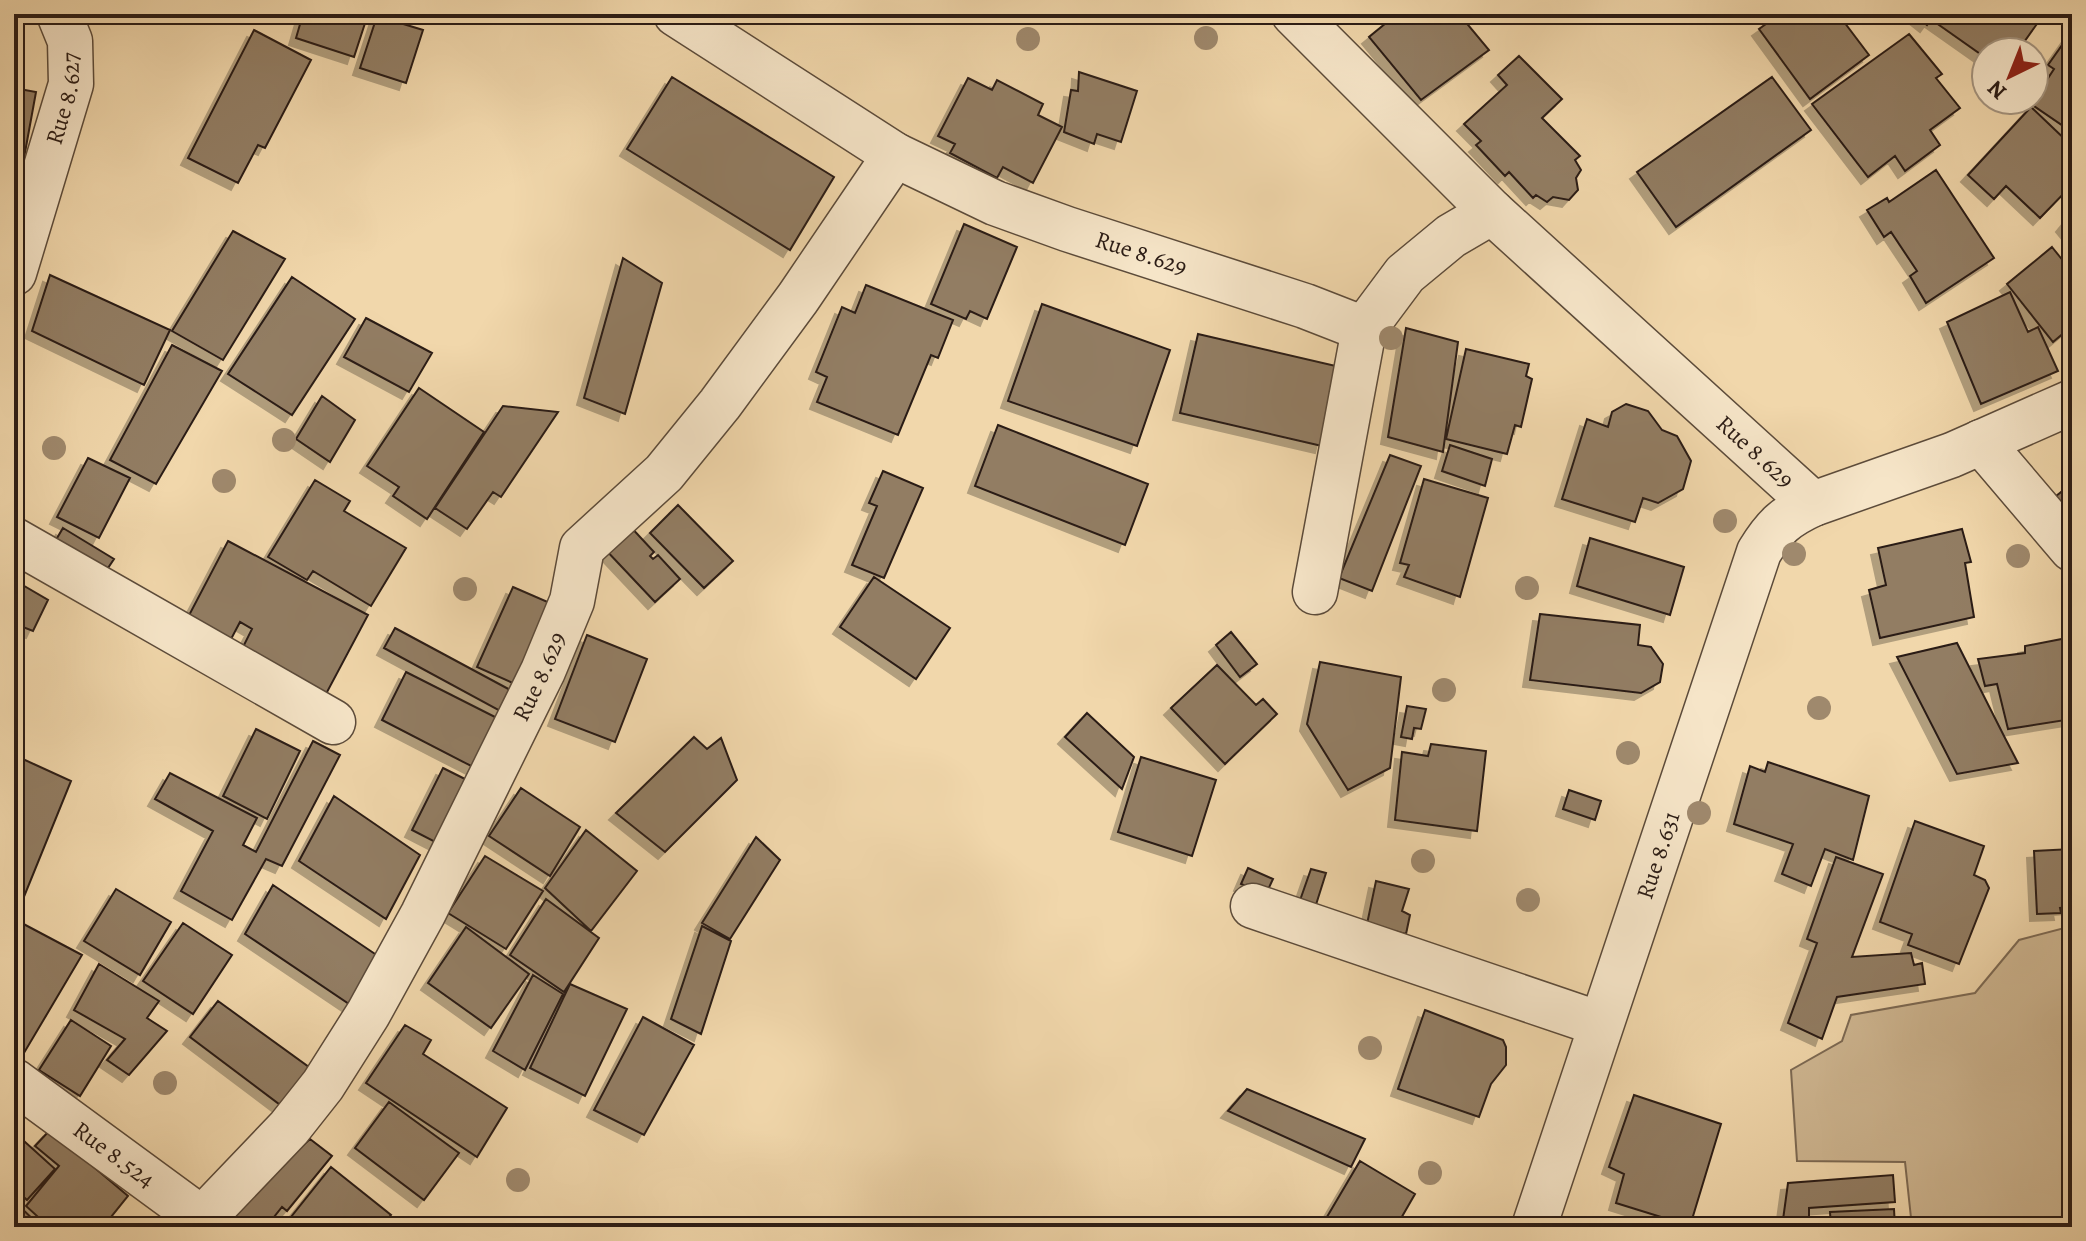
<svg xmlns="http://www.w3.org/2000/svg" width="2086" height="1241" viewBox="0 0 2086 1241" font-family="Alegreya,serif">
  <style>
    .green { fill: #cfb792; stroke: #7d6a54; stroke-width: 2 }
    .building { fill: #927d63; stroke: #2b1c15; stroke-width: 2; filter: url(#shadow) }
    .lines { fill: none; stroke-linecap: round; stroke-linejoin: round }
    .street-casing { stroke: #5c4b3a; stroke-width: 47 }
    .street { stroke: #f6e5c8; stroke-width: 44 }
    .tree { fill: #9f896d }
    .labels { text-anchor: middle; dominant-baseline: central; stroke-width: 7; stroke-linejoin: round; paint-order: stroke }
    .street-label { font-size: 24px; fill: #2b1c15; stroke: #f6e5c8 }
  </style>
  <defs>
    <filter id="shadow"><feDropShadow dx="-7" dy="7" stdDeviation="0" flood-color="#0004"/></filter>
  </defs>
  <rect width="100%" height="100%" fill="#f1d7ab"/>
  <filter id="stains"><feTurbulence type="fractalNoise" baseFrequency=".0025" numOctaves="4"/><feColorMatrix values="0 0 0 0 .2 0 0 0 0 .09 0 0 0 0 .02 0 0 0 .5 -.17"/></filter>
  <radialGradient id="worn" r=".72"><stop offset=".6" stop-color="#630" stop-opacity="0"/><stop offset="1" stop-color="#630" stop-opacity=".3"/></radialGradient>
  <path class="green" d="M2072 926V1227H1912L1905 1162 1797 1161 1791 1070 1842 1041 1851 1015 1975 993 2019 940Z"/>
  <path class="building" d="M303 14H368L354 57 296 38Z
    M1397 14H1459L1489 50 1421 100 1369 37Z
    M1780 14H1838L1869 55 1810 99 1759 29Z
    M1913 14H1935L1927 25Z
    M1936 14H2044L2017 52H1986V58L1932 20Z
    M377 16 423 30 406 83 360 68Z
    M254 30 311 60 265 148 258 145 238 183 188 158Z
    M2072 31V132L2031 104 2054 69 2048 65Z
    M1909 34 1942 74 1936 78 1960 108 1930 130 1940 145 1905 171 1895 156 1868 177 1812 104Z
    M1519 56 1562 99 1542 118 1580 156 1575 160 1581 170 1576 178 1578 190 1569 200 1553 197 1547 202 1536 195 1533 198 1509 172 1505 176 1476 145 1481 141 1464 124 1507 85 1498 75Z
    M1079 72 1137 91 1121 142 1097 134 1094 144 1064 132 1071 90 1078 91Z
    M672 77 834 177 790 250 627 149Z
    M1772 77 1811 130 1676 227 1637 172Z
    M968 78 992 90 997 80 1043 104 1038 115 1062 127 1033 183 1003 167 997 178 950 153 955 144 938 136Z
    M14 88 36 92 22 169 14 167Z
    M2031 107 2072 146V171L2066 178 2072 185 2040 218 2006 186 1994 199 1968 175Z
    M1936 170 1994 258 1926 303 1910 276 1917 271 1891 232 1884 237 1867 210 1887 198 1889 202Z
    M2072 214V236L2063 225Z
    M964 224 1017 247 987 319 970 311 966 319 931 304Z
    M233 231 285 259 223 360 172 331Z
    M2052 247 2072 272V326L2053 342 2007 284Z
    M623 258 662 283 625 414 584 398Z
    M50 275 170 330 144 385 32 331Z
    M292 277 355 319 292 415 228 374Z
    M866 285 953 320 938 358 931 355 898 435 817 402 827 377 816 372 842 307 855 313Z
    M2010 292 2028 332 2038 327 2058 371 1981 404 1947 322Z
    M1042 304 1170 350 1137 446 1008 401Z
    M366 318 432 353 409 392 344 357Z
    M1406 328 1458 342 1443 452 1388 437Z
    M1198 334 1340 367 1322 446 1180 413Z
    M172 345 222 371 156 484 110 460Z
    M1466 349 1529 364 1526 376 1532 379 1521 427 1515 425 1507 454 1446 439Z
    M419 388 484 432 427 519 393 496 399 487 367 466Z
    M322 396 355 420 330 462 296 439Z
    M1626 404 1648 411 1662 430 1677 436 1691 461 1683 489 1658 503 1643 498 1635 522 1562 499 1587 419 1608 427 1612 412Z
    M503 406 558 412 501 497 493 492 467 529 435 508Z
    M998 425 1148 484 1125 545 975 486Z
    M1450 445 1492 459 1485 486 1442 471Z
    M1390 455 1421 466 1372 591 1339 578Z
    M88 458 130 478 99 538 57 517Z
    M883 471 923 488 884 578 852 565 877 506 869 503Z
    M1424 479 1488 498 1460 597 1404 577 1409 565 1400 563Z
    M315 480 350 501 344 511 406 548 371 606 313 571 307 580 268 557Z
    M2071 484 2072 486V537L2045 505Z
    M678 505 733 561 704 588 650 533Z
    M628 524 654 552 650 556 653 559 658 555 680 579 655 602 603 547Z
    M63 528 114 559 100 580 50 550Z
    M1962 529 1971 562 1965 563 1974 617 1880 638 1869 590 1886 585 1878 548Z
    M1590 538 1684 567 1670 615 1577 586Z
    M228 541 368 615 326 694 242 649 252 629 240 622 229 643 186 621Z
    M874 577 950 628 916 679 840 627Z
    M14 580 48 600 33 631 23 627 14 648Z
    M513 587 550 603 515 684 477 667Z
    M1540 614 1640 625 1638 645 1651 647 1663 664 1660 682 1641 693 1530 680Z
    M395 628 514 692 502 712 384 648Z
    M1231 632 1257 664 1240 677 1216 645Z
    M587 635 647 659 615 742 555 719Z
    M2067 638 2072 660V719L2008 729 1997 684 1985 686 1978 659 2025 653V646Z
    M1957 643 2005 738 2018 763 1957 774 1897 657Z
    M14 654 22 657 14 682Z
    M1320 662 1401 677 1390 768 1348 790 1307 724Z
    M1217 665 1256 705 1263 699 1277 714 1225 764 1171 708Z
    M406 672 499 719 475 768 382 720Z
    M1407 706 1426 709 1421 729 1414 728 1412 739 1401 737Z
    M1087 713 1134 757 1122 789 1065 737Z
    M256 729 300 751 267 819 223 796Z
    M694 737 707 749 721 738 737 780 665 852 616 813Z
    M313 741 340 755 282 866 266 859 232 920 181 891 213 831 155 799 170 773 257 818 243 845 256 852Z
    M1431 744 1486 751 1477 831 1395 820 1402 752 1428 756Z
    M14 755 71 781 19 909 14 906V797L20 783 14 780Z
    M1141 757 1216 780 1192 856 1118 832Z
    M1768 762 1869 796 1853 860 1825 849 1811 886 1782 874 1793 844 1734 824 1750 766 1765 772Z
    M443 768 473 783 441 845 412 830Z
    M521 788 580 827 550 876 489 836Z
    M1569 790 1601 801 1595 820 1563 809Z
    M334 796 420 855 386 919 299 861Z
    M1915 821 1984 846 1974 875 1985 880 1989 888 1959 964 1908 945 1912 934 1880 922Z
    M586 830 637 871 591 931 545 888Z
    M756 837 780 860 730 939 702 923Z
    M2072 849V907L2060 908 2061 913 2037 914 2034 851Z
    M485 856 543 891 506 949 448 913Z
    M1836 857 1883 874 1852 957 1911 953 1914 965 1922 963 1925 984 1837 997 1822 1039 1788 1023 1817 943 1807 939Z
    M1248 868 1273 879 1266 894 1241 884Z
    M1311 869 1326 873 1314 911 1298 906Z
    M1376 881 1409 889 1402 911 1410 915 1406 934 1367 924Z
    M273 885 381 958 355 1008 245 934Z
    M116 889 171 922 140 975 84 941Z
    M546 899 599 938 564 992 510 955Z
    M16 920 82 955 21 1058 14 1054Z
    M183 923 232 955 193 1014 143 981Z
    M702 926 731 941 701 1034 671 1019Z
    M466 927 529 974 491 1028 428 983Z
    M99 964 159 1001 147 1018 167 1031 129 1075 107 1060 125 1039 74 1010Z
    M533 975 563 994 525 1070 493 1051Z
    M570 984 627 1009 585 1096 530 1068Z
    M218 1001 313 1070 283 1107 190 1037Z
    M1425 1010 1503 1040 1506 1047V1065L1491 1084 1479 1117 1398 1089Z
    M643 1017 694 1045 644 1135 594 1110Z
    M71 1020 111 1046 80 1096 39 1070Z
    M405 1025 431 1040 423 1054 507 1108 477 1157 366 1083Z
    M1247 1089 1365 1139 1351 1167 1228 1111Z
    M1634 1095 1721 1124 1690 1226 1616 1203 1624 1174 1609 1167Z
    M389 1102 459 1153 424 1200 355 1148Z
    M50 1130 128 1196 103 1227H49L26 1206 59 1166 35 1146Z
    M14 1132 55 1169 27 1200 14 1188Z
    M310 1139 332 1156 287 1211 282 1207 266 1227H239L225 1215Z
    M1360 1161 1415 1194 1396 1227H1321Z
    M331 1167 391 1215 381 1227H283Z
    M1893 1175 1895 1202 1809 1208V1227H1782L1788 1183Z
    M14 1201 41 1227H14Z
    M1894 1209 1895 1227H1831L1830 1212Z"/>
  <g class="lines">
    <g class="street-casing">
      <g id="street">
        <path id="s1" d="M676 14 895 155 995 203 1067 229 1305 306 1364 329"/>
        <path id="s2" d="M1294 14 1492 212 1813 504"/>
        <path id="s3" d="M14 273 71 84 70 41 59 14"/>
        <path d="M1981 442 2072 549"/>
        <path d="M14 540 333 722"/>
        <path d="M1315 592 1364 329 1405 274 1451 236 1492 212"/>
        <path d="M1253 906 1600 1024"/>
        <path id="s4" d="M14 1081 213 1227"/>
        <path id="s5" d="M203 1218 289 1128 323 1085 368 1014 423 914 543 671 572 601 582 548 664 473 720 404 798 298 895 155"/>
        <path id="s6" d="M1534 1227 1759 552C1775 526 1785 517 1813 504L1952 455 2072 402"/>
      </g>
    </g>
    <use href="#street" class="street"/>
  </g>
  <g class="tree">
    <circle cx="1206" cy="38" r="12"/>
    <circle cx="1028" cy="39" r="12"/>
    <circle cx="1391" cy="338" r="12"/>
    <circle cx="284" cy="440" r="12"/>
    <circle cx="54" cy="448" r="12"/>
    <circle cx="224" cy="481" r="12"/>
    <circle cx="1725" cy="521" r="12"/>
    <circle cx="1794" cy="554" r="12"/>
    <circle cx="2018" cy="556" r="12"/>
    <circle cx="1527" cy="588" r="12"/>
    <circle cx="465" cy="589" r="12"/>
    <circle cx="1444" cy="690" r="12"/>
    <circle cx="1819" cy="708" r="12"/>
    <circle cx="1628" cy="753" r="12"/>
    <circle cx="1699" cy="813" r="12"/>
    <circle cx="1423" cy="861" r="12"/>
    <circle cx="1528" cy="900" r="12"/>
    <circle cx="1370" cy="1048" r="12"/>
    <circle cx="165" cy="1083" r="12"/>
    <circle cx="1430" cy="1173" r="12"/>
    <circle cx="518" cy="1180" r="12"/>
  </g>
  <g class="labels">
    <g class="street-label">
      <text stroke="none"><textPath href="#s3" startOffset="182">Rue 8.627</textPath></text>
      <text stroke="none"><textPath href="#s1" startOffset="526">Rue 8.629</textPath></text>
      <text stroke="none"><textPath href="#s2" startOffset="636">Rue 8.629</textPath></text>
      <text stroke="none"><textPath href="#s5" startOffset="642">Rue 8.629</textPath></text>
      <text stroke="none"><textPath href="#s6" startOffset="392">Rue 8.631</textPath></text>
      <text stroke="none"><textPath href="#s4" startOffset="124">Rue 8.524</textPath></text>
    </g>
  </g>
  <rect width="2086" height="1241" fill="none" stroke="#f1d7ab" stroke-width="48"/>
  <rect x="16" y="16" width="2054" height="1209" fill="none" stroke="#2b1c15" stroke-width="4"/>
  <rect x="24" y="24" width="2038" height="1193" fill="none" stroke="#2b1c15" stroke-width="2"/>
  <g transform="translate(2010 76) rotate(223)"><circle r="38" fill="#f6e5c8" stroke="#a59580" stroke-width="2"/>
  <path d="M0-6L14 30L0 20L-14 30Z" fill="#8f2418"/>
  <text y="-12" font-size="22" font-weight="bold" text-anchor="middle" fill="#2b1c15">N</text>
  </g>
  <rect width="100%" height="100%" filter="url(#stains)"/>
  <rect width="100%" height="100%" fill="url(#worn)"/>
</svg>
